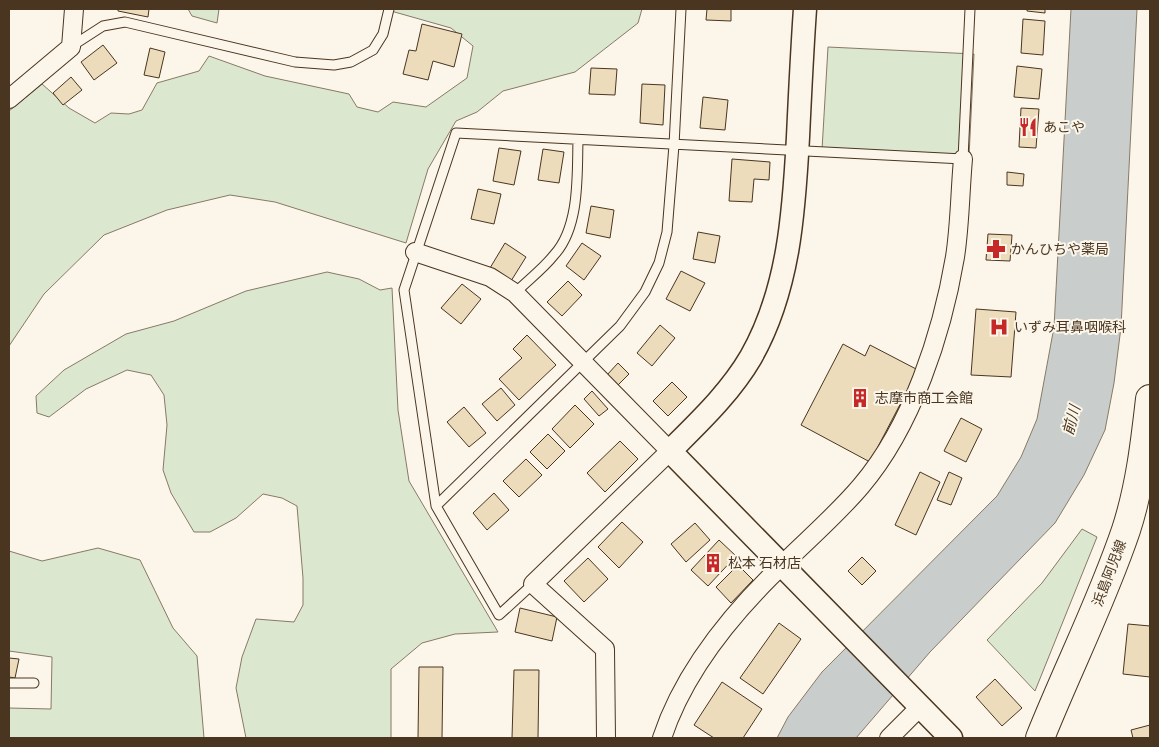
<svg xmlns="http://www.w3.org/2000/svg" width="1159" height="747" viewBox="0 0 1159 747" font-family="'PT Sans Narrow','Noto Sans JP',sans-serif">
  <style>
    .green { fill: #dce7d0; stroke: #887966 }
    .water { fill: #c9cecd; stroke: #887966 }
    .building { fill: #ecdcbc; stroke: #4a3520 }
    .lines { fill: none; stroke-linecap: round; stroke-linejoin: round }
    .service-casing { stroke: #4a3520; stroke-width: 11 }
    .minor-casing { stroke: #4a3520; stroke-width: 20 }
    .tertiary-casing { stroke: #4a3520; stroke-width: 25 }
    .primary-casing { stroke: #4a3520; stroke-width: 30 }
    .service { stroke: #fbf6e9; stroke-width: 9 }
    .minor { stroke: #fbf6e9; stroke-width: 18 }
    .tertiary { stroke: #fbf6e9; stroke-width: 22 }
    .primary { stroke: #fbf6e9; stroke-width: 28 }
    .labels { text-anchor: middle; dominant-baseline: central; stroke-width: 4; stroke-linejoin: round; paint-order: stroke }
    .poi-label { font-size: 14px; fill: #4a3520; stroke: #fbf6e9; text-anchor: start }
    .street-label { font-size: 14px; fill: #4a3520; stroke: #fbf6e9 }
    .water-label { font-size: 15px; font-style: italic; fill: #4a3520; stroke: #fbf6e9 }
  </style>
  <rect width="100%" height="100%" fill="#fbf6e9"/>
  <path class="green" d="M188 9H219L217 23 192 16Z
    M384 9H642L638 23 575 72 503 91 477 112 456 121 428 169 406 243 275 202 230 195 167 210 104 235 44 294 9 346V111L42 84 69 108 95 123 111 113 129 114 142 110 157 83 199 71 209 56 265 76 349 94 357 107 378 112 393 102 426 107 467 78 473 46 451 28Z
    M828 47 974 54 969 157 822 150Z
    M327 272 359 279 380 290 392 288 398 410 409 481 498 632 455 634 422 643 391 669V738H246L236 688 242 657 256 619 294 622 303 605V578L297 506 282 498 263 494 236 518 210 532H194L171 493 163 470 167 425 164 395 151 375 127 370 86 389 49 417 37 413 36 396 64 370 126 334 174 321 246 291Z
    M1082 529 1097 537 1035 691 987 640 1042 583Z
    M98 548 140 560 173 628 197 656 204 738H9V708L51 709 52 657 9 651V551L42 561Z"/>
  <path class="water" d="M1071 9H1137L1121 327 1114 383 1105 430 1084 475 1055 523 930 652 856 738H777L788 717 822 672 997 496 1021 457 1037 419 1054 327Z"/>
  <path class="building" d="M118 9H149L148 17 118 11Z
    M707 9H731V21L706 20Z
    M1027 9H1045V13L1027 11Z
    M1023 19 1045 21 1043 55 1021 53Z
    M422 24 462 34 454 67 433 61 428 80 403 74 409 50 416 51Z
    M103 45 117 63 94 80 81 62Z
    M150 48 165 52 159 78 144 75Z
    M1017 66 1042 69 1039 99 1014 97Z
    M591 68 617 69 615 95 589 94Z
    M71 77 82 90 63 105 53 93Z
    M642 84 665 85 663 125 640 123Z
    M703 97 728 100 725 130 700 128Z
    M1021 108 1039 109 1036 148 1019 147Z
    M499 148 521 151 514 185 493 181Z
    M543 149 564 152 559 183 538 180Z
    M732 159 770 162 769 180 754 179 752 202 729 201Z
    M1007 172 1024 174 1023 186 1007 185Z
    M478 189 501 194 494 224 471 219Z
    M591 206 614 210 610 238 586 233Z
    M698 232 720 236 715 263 693 259Z
    M988 234 1012 235 1010 261 986 260Z
    M505 243 526 257 511 281 490 268Z
    M582 243 601 256 584 280 566 266Z
    M681 271 705 283 690 311 666 299Z
    M568 281 582 295 562 316 547 302Z
    M462 284 481 299 461 324 441 308Z
    M976 309 1016 312 1011 377 971 375Z
    M660 325 675 338 652 366 637 353Z
    M527 335 556 365 519 400 499 379 522 358 513 349Z
    M843 344 865 356 870 345 918 370 870 462 801 425Z
    M618 363 629 374 618 385 607 375Z
    M672 382 687 397 668 416 653 401Z
    M501 388 515 405 497 421 482 404Z
    M592 391 608 409 599 416 584 399Z
    M575 405 594 424 570 448 552 429Z
    M464 407 486 433 469 447 447 422Z
    M961 418 982 429 966 462 944 451Z
    M548 434 565 451 547 469 530 452Z
    M620 441 638 459 605 492 587 473Z
    M526 459 542 475 519 497 503 481Z
    M920 472 940 482 916 535 895 525Z
    M949 472 962 478 951 505 937 500Z
    M494 493 509 510 487 530 473 513Z
    M622 522 643 542 619 568 598 547Z
    M695 523 710 540 686 562 671 544Z
    M719 540 736 556 708 586 691 570Z
    M862 557 876 571 862 585 848 571Z
    M588 558 608 579 584 602 564 581Z
    M738 565 753 580 731 603 716 587Z
    M520 608 557 617 552 641 515 632Z
    M779 623 801 639 763 694 740 678Z
    M1128 624 1150 626V677L1123 674Z
    M9 658 19 659 15 678 9 677Z
    M419 667H443L442 738H418Z
    M514 670H539L538 738H512Z
    M995 679 1022 708 1002 726 976 697Z
    M722 682 762 709 743 738H714L694 725Z
    M1150 725V738H1133L1131 730Z"/>
  <g class="lines">
    <g class="service-casing">
      <path id="service" d="M72 46 103 26 125 22 295 62 334 65 351 62 373 50 383 34 389 9
        M515 293C528 280 543 269 554 255 580 227 577 175 578 140
        M436 506 620 326 645 292 659 263 667 232 674 145 681 9
        M533 584 499 615 436 506 404 290 456 133 963 159 970 9
        M9 683H34"/>
    </g>
    <g class="minor-casing">
      <path id="minor" d="M9 99 71 47 74 9
        M415 252 490 277 515 293 670 451 533 584 605 649 606 738
        M662 738C682 677 725 622 770 577 800 546 834 518 861 486 912 426 942 334 955 257 960 225 960 192 963 159
        M889 738 920 707"/>
    </g>
    <g class="tertiary-casing">
      <path id="tertiary" d="M805 9C802 52 800 94 798 137 794 212 789 290 751 357 730 393 699 422 670 451L951 738"/>
    </g>
    <g class="primary-casing">
      <path id="primary" d="M1040 738C1068 668 1102 601 1126 530 1140 487 1145 443 1150 399"/>
    </g>
    <use href="#service" class="service"/>
    <use href="#minor" class="minor"/>
    <use href="#tertiary" class="tertiary"/>
    <use href="#primary" class="primary"/>
  </g>
  <defs>
    <g id="restaurant-bare" transform="scale(1.5)"><path d="M-5-6h1v4h1v-4h1v4h1v-4h1v5L-1.5 .5V6h-2V.5L-5-1ZM5-6V6H3V1.5H1.5Q1.5-4 5-6Z" fill="#c62828" stroke="#fbf6e9" stroke-width="2.5" paint-order="stroke"/></g>
    <g id="pharmacy-bare" transform="scale(1.5)"><path d="M-2-6h4v4h4v4h-4v4h-4v-4h-4v-4h4Z" fill="#c62828" stroke="#fbf6e9" stroke-width="2.5" paint-order="stroke"/></g>
    <g id="hospital-bare" transform="scale(1.5)"><path d="M-5-5h3v3.5h4V-5h3V5h-3V1.5h-4V5h-3Z" fill="#c62828" stroke="#fbf6e9" stroke-width="2.5" paint-order="stroke"/></g>
    <g id="building-bare" transform="scale(1.5)"><path d="M-4-6H4V6H1V3H-1V6H-4ZM-2.5-4.3h1.7v1.8h-1.7ZM.8-4.3h1.7v1.8H.8ZM-2.5-1h1.7V.8h-1.7ZM.8-1h1.7V.8H.8Z" fill="#c62828" stroke="#fbf6e9" stroke-width="2.5" paint-order="stroke"/></g>
  </defs>
  <g fill-rule="evenodd">
    <use href="#restaurant-bare" x="1028" y="127"/>
    <use href="#pharmacy-bare" x="996" y="249"/>
    <use href="#hospital-bare" x="999" y="327"/>
    <use href="#building-bare" x="860" y="398"/>
    <use href="#building-bare" x="713" y="563"/>
  </g>
  <g class="labels">
    <g class="poi-label">
      <text x="1043" y="127">あこや</text>
      <text x="1011" y="249">かんひちや薬局</text>
      <text x="1014" y="327">いずみ耳鼻咽喉科</text>
      <text x="875" y="398">志摩市商工会館</text>
      <text x="728" y="563">松本 石材店</text>
    </g>
    <g class="street-label">
      <text transform="translate(1109 573) rotate(-69)">浜島阿児線</text>
    </g>
    <g class="water-label">
      <text transform="translate(1071 420) rotate(-75)">前川</text>
    </g>
  </g>
  <rect width="1159" height="747" fill="none" stroke="#4a3520" stroke-width="20"/>
</svg>
